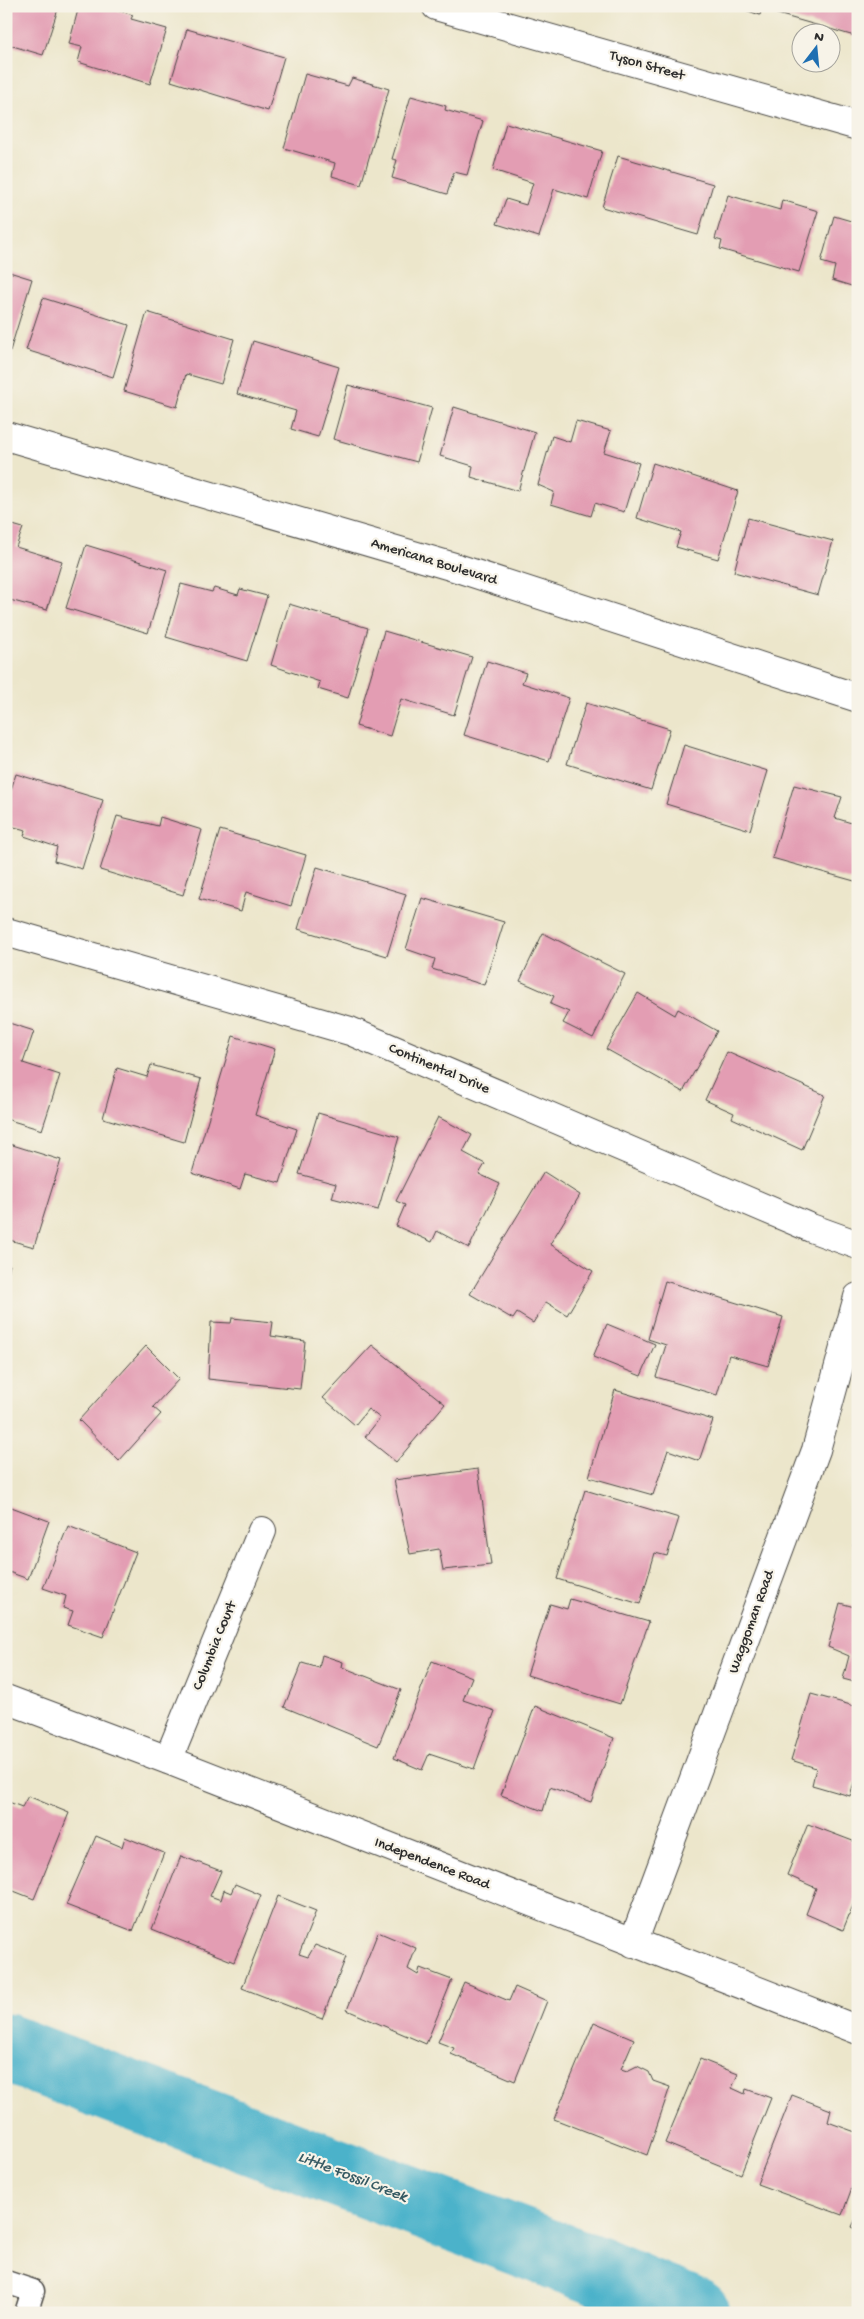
<svg xmlns="http://www.w3.org/2000/svg" width="864" height="2319" viewBox="0 0 864 2319" font-family="'Gochi Hand',sans-serif">
  <style>
    .lines { fill: none; stroke-linecap: round; stroke-linejoin: round }
    .river { stroke: #4bb2ca; stroke-width: 69 }
    .building { fill: #e39db3 }
    .service-casing { stroke: #484743; stroke-width: 25 }
    .minor-casing { stroke: #484743; stroke-width: 30 }
    .service { stroke: #fff; stroke-width: 22 }
    .minor { stroke: #fff; stroke-width: 28 }
    .labels { text-anchor: middle; dominant-baseline: central; stroke-width: 4.5; stroke-linejoin: round; paint-order: stroke }
    .street-label { font-size: 15px; fill: #2b2b2b; stroke: #f7f3e8 }
    .water-label { font-size: 16px; font-style: italic; fill: #365a63; stroke: #f7f3e8 }
  </style>
  <rect width="100%" height="100%" fill="#f7f3e8"/>
  <filter id="ink" filterUnits="userSpaceOnUse"><feTurbulence type="fractalNoise" baseFrequency=".02" numOctaves="2"/><feDisplacementMap in="SourceGraphic" scale="10" xChannelSelector="R" yChannelSelector="G"/><feConvolveMatrix kernelMatrix="1 2 1 2 8 2 1 2 1" color-interpolation-filters="sRGB"/></filter>
  <filter id="wash" filterUnits="userSpaceOnUse"><feTurbulence type="fractalNoise" baseFrequency=".0096" numOctaves="4" result="noise"/><feDisplacementMap in="SourceGraphic" scale="20" xChannelSelector="R" yChannelSelector="G"/><feGaussianBlur stdDeviation="1.12" result="paint"/><feColorMatrix in="noise" values="0 0 0 0 0 0 0 0 0 0 0 0 0 0 0 0 0 1.4 0 .05"/><feComposite in="paint" operator="in"/></filter>
  <g filter="url(#wash)">
    <rect width="100%" height="100%" fill="#ece6cb"/>
    <g class="lines">
      <path class="river" d="M6 2048 592 2269 696 2313"/>
    </g>
    <g id="blocks">
      <path class="building" d="M6 6H59L43 55 6 44Z
        M79 6H104L133 15 131 19 167 29 150 84 78 62 82 47 69 44Z
        M733 6H763L760 15Z
        M776 6H858V37L774 13Z
        M187 29 284 57 268 111 171 81Z
        M305 74 348 86 352 78 389 89 361 185 332 176 335 163 284 148Z
        M411 96 446 106 445 110 483 121 467 175 454 172 447 194 392 178 397 160 392 159Z
        M506 123 602 151 588 199 554 189 539 237 497 224 506 199 526 205 533 183 493 170Z
        M618 156 713 184 698 235 602 207Z
        M728 195 780 210 782 200 818 211 799 272 720 249 722 241 715 239Z
        M834 216 858 223V288L832 280 835 266 821 262Z
        M6 271 32 279 10 351 6 350Z
        M43 298 129 325 113 377 26 350Z
        M147 312 234 339 221 384 186 374 177 407 124 391Z
        M253 341 339 367 318 437 291 429 296 411 237 394Z
        M348 385 432 408 417 462 333 439Z
        M454 407 535 432 518 491 471 477 473 466 440 456Z
        M576 421 611 431 604 452 639 463 624 512 595 503 591 516 551 504 554 492 538 485 552 436 570 442Z
        M653 463 738 491 718 559 676 547 681 532 637 518Z
        M748 518 833 541 818 595 734 572Z
        M6 523 23 528 16 547 62 561 47 610 6 599Z
        M86 545 167 570 148 633 66 608Z
        M181 584 212 592 214 588 238 595 240 589 267 596 247 661 166 637Z
        M289 604 368 628 348 698 318 689 320 682 271 665Z
        M384 631 472 657 454 715 401 699 390 736 356 726Z
        M487 661 526 673 522 683 569 698 549 761 464 735Z
        M586 703 670 729 651 790 567 764Z
        M684 745 768 771 750 830 666 804Z
        M16 774 103 800 82 869 54 861 57 847 24 836 26 830 6 825V805Z
        M794 785 842 797 835 818 858 825V882L772 858Z
        M117 816 158 826 160 817 202 830 183 895 100 870Z
        M220 830 306 855 291 906 246 892 241 911 199 899Z
        M317 867 406 894 387 956 298 929Z
        M422 898 504 922 484 985 432 969 435 959 406 949Z
        M543 933 625 974 593 1038 563 1023 569 1012 550 1004 554 996 520 981Z
        M638 993 675 1015 678 1009 717 1031 683 1092 606 1049Z
        M6 1022 34 1031 23 1063 60 1075 42 1130 6 1119Z
        M233 1036 275 1049 255 1115 297 1129 280 1183 245 1174 240 1189 192 1173Z
        M727 1052 825 1095 802 1150 732 1118 734 1113 705 1100Z
        M151 1065 201 1079 184 1142 103 1118 117 1068 147 1077Z
        M318 1113 399 1137 378 1210 332 1198 336 1184 299 1174Z
        M438 1117 472 1135 463 1152 485 1164 479 1174 500 1184 469 1248 437 1231 432 1242 396 1226 405 1205 396 1201Z
        M6 1143 61 1160 34 1247 6 1239Z
        M544 1172 580 1195 550 1244 593 1271 567 1315 546 1302 533 1323 517 1313 513 1319 470 1294Z
        M6 1264 10 1265 7 1278H6Z
        M665 1281 783 1317 768 1366 729 1355 717 1395 656 1377 666 1345 648 1339Z
        M232 1318 273 1322 271 1336 305 1341 300 1389 208 1379 211 1322 231 1323Z
        M607 1324 655 1344 641 1376 593 1357Z
        M372 1345 445 1404 396 1462 365 1437 380 1418 368 1409 355 1425 323 1398Z
        M146 1346 179 1379 153 1407 161 1414 119 1461 79 1420Z
        M615 1390 713 1420 699 1461 668 1450 653 1495 589 1477Z
        M478 1469 491 1565 443 1570 439 1549 410 1554 394 1480Z
        M585 1490 679 1518 667 1556 655 1553 640 1604 557 1579Z
        M6 1505 49 1521 28 1579 6 1571Z
        M68 1526 136 1552 103 1637 68 1625 73 1611 63 1608 66 1596 43 1588Z
        M857 1530H858V1547L853 1546Z
        M570 1599 649 1622 620 1704 527 1675 550 1604 567 1609Z
        M840 1603 858 1608V1683L843 1679 849 1656 828 1647Z
        M322 1655 343 1662 342 1667 401 1690 378 1746 284 1707 302 1663 319 1668Z
        M432 1661 472 1677 463 1700 495 1711 474 1769 429 1754 422 1770 394 1758Z
        M811 1694 858 1707V1784L854 1782 850 1796 812 1785 816 1768 791 1760Z
        M535 1706 614 1738 591 1802 550 1787 543 1811 501 1795Z
        M28 1796 69 1813 34 1899 6 1888V1801L22 1807Z
        M808 1824 858 1843V1893L843 1930 806 1914 816 1888 787 1875Z
        M96 1836 122 1847 125 1837 164 1853 133 1931 66 1905Z
        M181 1856 221 1871 210 1896 221 1900 224 1890 231 1893 235 1884 261 1895 234 1962 152 1929Z
        M278 1896 316 1911 299 1954 308 1957 315 1945 346 1957 322 2019 242 1988Z
        M378 1932 416 1948 408 1969 418 1975 420 1968 452 1980 426 2044 347 2010Z
        M464 1982 509 2001 515 1987 547 2001 515 2081 451 2054 454 2048 438 2042Z
        M594 2022 634 2039 621 2069 627 2071 637 2066 649 2072 653 2081 670 2087 647 2155 554 2119Z
        M700 2059 738 2074 732 2088 745 2094 746 2089 771 2098 741 2174 665 2143Z
        M792 2095 831 2110 828 2122 858 2133V2171L842 2215 757 2184Z
        M858 2214V2230L852 2227Z"/>
    </g>
  </g>
  <g filter="url(#ink)">
    <use href="#blocks" fill-opacity="0" stroke="#484743" stroke-width="1"/>
    <g class="lines">
      <g class="service-casing">
        <path id="service" d="M6 2282 33 2291 26 2313"/>
      </g>
      <g class="minor-casing">
        <path id="minor" d="M436 6 858 126
          M6 436 454 567 858 698
          M6 932 350 1031 811 1228 858 1245
          M6 1699 168 1760 858 2030
          M168 1760 262 1531
          M633 1943 816 1450 858 1297"/>
      </g>
      <use href="#service" class="service"/>
      <use href="#minor" class="minor"/>
    </g>
  </g>
  <g class="labels">
    <g class="street-label">
      <text transform="translate(647 66) rotate(16)">Tyson Street</text>
      <text transform="translate(434 562) rotate(17)">Americana Boulevard</text>
      <text transform="translate(439 1069) rotate(23)">Continental Drive</text>
      <text transform="translate(752 1622) rotate(-70)">Waggoman Road</text>
      <text transform="translate(215 1646) rotate(-68)">Columbia Court</text>
      <text transform="translate(432 1864) rotate(21)">Independence Road</text>
    </g>
    <g class="water-label">
      <text transform="translate(352 2178) rotate(21)">Little Fossil Creek</text>
    </g>
  </g>
  <rect width="864" height="2319" fill="none" stroke="#f7f3e8" stroke-width="25"/>
  <g transform="translate(816 48) rotate(16)"><circle r="24" fill="#f7f3e8" stroke="#a5a39c"/>
  <path d="M0-4L9 19L0 12L-9 19Z" fill="#1f6fb2"/>
  <text y="-8" font-size="14" font-weight="bold" text-anchor="middle" fill="#2b2b2b">N</text>
  </g>
</svg>
